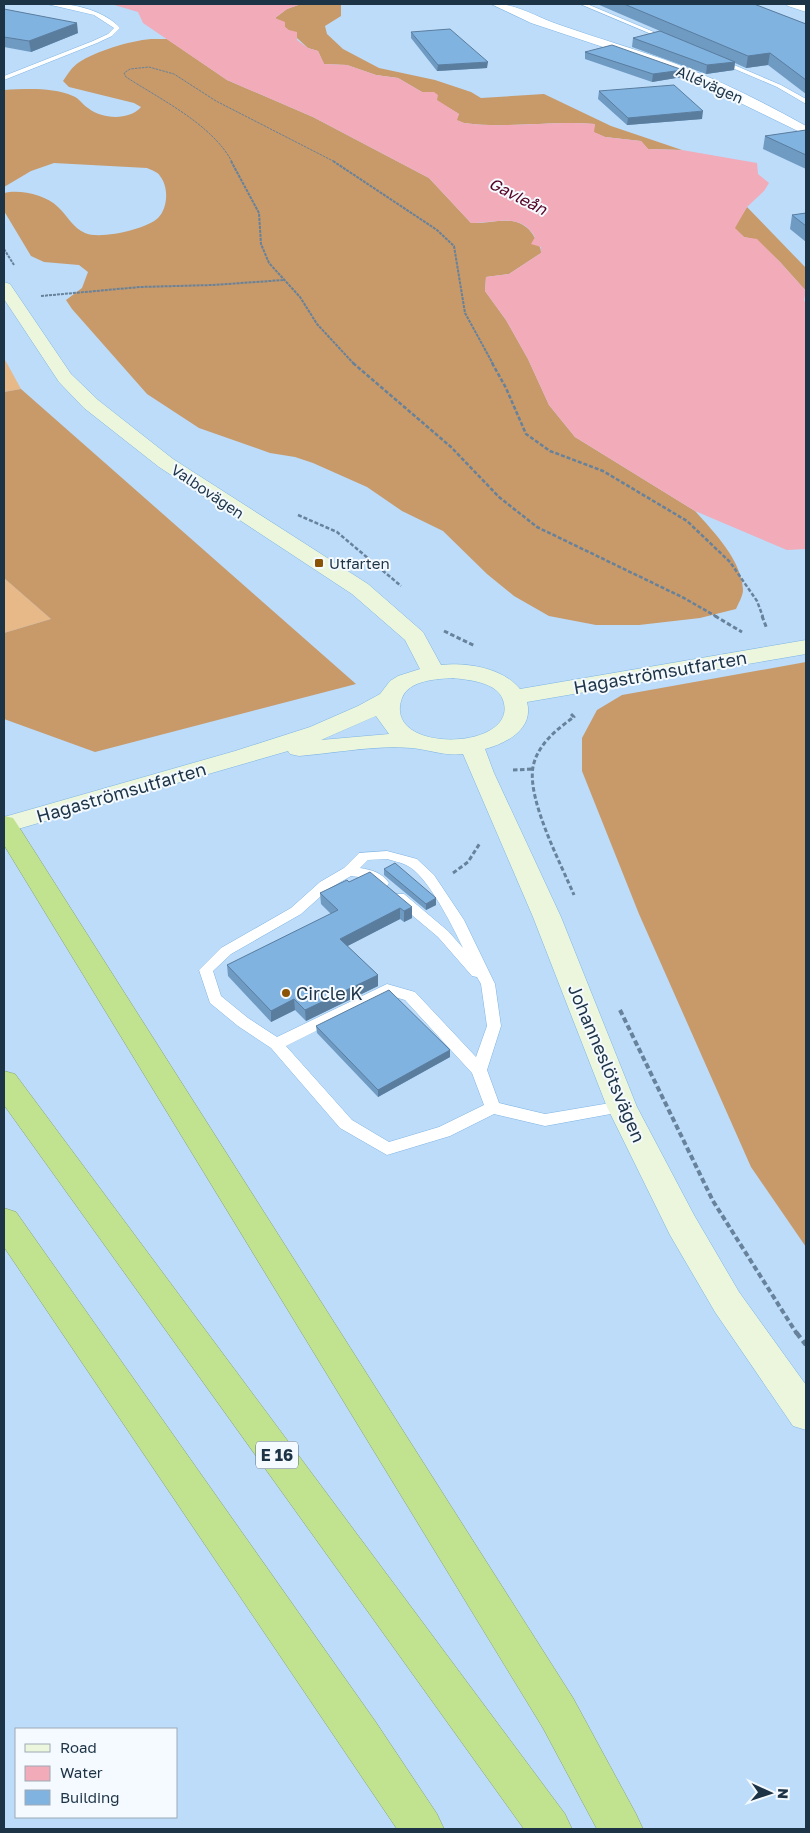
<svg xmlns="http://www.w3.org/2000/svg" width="810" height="1833" viewBox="0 0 810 1833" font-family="'Golos Text',sans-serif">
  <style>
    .green { fill: #e7b888 }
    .forest { fill: #c89969 }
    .water { fill: #f2abb8 }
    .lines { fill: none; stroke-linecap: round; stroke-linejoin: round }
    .lane-casing { stroke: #7fb4e3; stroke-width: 1 }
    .street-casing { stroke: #7fb4e3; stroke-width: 1 }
    .secondary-casing { stroke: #7fb4e3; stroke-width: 1 }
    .highway-casing { stroke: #88a575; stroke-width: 1 }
    .path-far5 { stroke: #67829a; stroke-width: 1; stroke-dasharray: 2.5 1; stroke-linecap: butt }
    .path-far4 { stroke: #67829a; stroke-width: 2; stroke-dasharray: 3 1; stroke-linecap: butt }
    .path-far3 { stroke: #67829a; stroke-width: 2.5; stroke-dasharray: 4 2; stroke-linecap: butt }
    .path-far2 { stroke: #67829a; stroke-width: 3; stroke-dasharray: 4.5 2.5; stroke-linecap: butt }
    .path-far1 { stroke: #67829a; stroke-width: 4; stroke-dasharray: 5.5 3; stroke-linecap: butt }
    .path { stroke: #67829a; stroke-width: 4.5; stroke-dasharray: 7 4; stroke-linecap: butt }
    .lane { fill: #fff; fill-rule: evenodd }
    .street { fill: #fff; fill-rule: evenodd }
    .secondary { fill: #ecf6dd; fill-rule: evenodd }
    .highway { fill: #c1e28f; fill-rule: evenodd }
    .wall { fill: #6f9ac2 }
    .shaded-wall { fill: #5a7d9e }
    .building { fill: #81b3e1; stroke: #5a7d9e }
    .poi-dot { fill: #8a5305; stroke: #f4faff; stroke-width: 2 }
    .labels { text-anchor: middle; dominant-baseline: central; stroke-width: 4; stroke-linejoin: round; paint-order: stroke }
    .far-street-label { font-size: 15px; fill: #1d3346; stroke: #f4faff }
    .far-poi-label { font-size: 15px; fill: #1d3346; stroke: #f4faff; text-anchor: start }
    .far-water-label { font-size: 16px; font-style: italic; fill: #550122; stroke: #f4faff }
    .shield { fill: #f4faff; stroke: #5e6f7e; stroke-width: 1 }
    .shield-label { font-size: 16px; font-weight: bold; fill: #1d3346 }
    .street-label { font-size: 18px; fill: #1d3346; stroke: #f4faff }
    .poi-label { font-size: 18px; fill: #1d3346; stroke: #f4faff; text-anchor: start }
  </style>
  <rect width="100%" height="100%" fill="#bcdcfa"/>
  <path class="green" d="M4 358 21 389 4 392Z
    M4 578 51 619 4 633Z"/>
  <path class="forest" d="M301 4H341V16L325 26 327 34 343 49 379 68 435 80 471 92 481 98 544 94 611 126 682 150 648 149 641 141 605 137 593 132 595 124C551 120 508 129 464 123L456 120 459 114 436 100 434 92H422L398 78 376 75 347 65 324 64 318 51 308 48 275 18 287 9Z
    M151 39H167L227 80 313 117 429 178 471 223C496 224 520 211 535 238 538 243 541 247 541 253L509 274 486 277 485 291 506 320 528 359 549 405 575 437 695 511C714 532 742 561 743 590 743 596 738 604 736 609L700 618 639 625H596L549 616 514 596 487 574 443 531 402 511 367 487 313 463 295 457 270 453 199 428 147 394 72 309 66 300 82 288 88 272 79 265 44 262 31 256 4 211V193C20 189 46 195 58 207 67 215 73 228 85 233 100 240 147 229 158 218 168 208 169 187 160 176 158 172 151 170 147 168L54 163 31 171 4 187V90C26 89 52 87 73 96 79 98 83 105 88 108 101 119 129 121 141 107L134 103 69 87 63 81C67 75 72 67 78 63 96 51 129 41 151 39Z
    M747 207 806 268V291L780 262 757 240 744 237 734 228Z
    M21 389 356 684 95 752 4 719V633L51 619 4 578V392Z
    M806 662V1247L751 1167 639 914 582 771V738L597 710 622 695Z"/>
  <path class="water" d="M111 4H301L287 9 275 18 285 22V27L289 30 297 32V40L308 48 318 51 324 64 347 65 376 75 398 78 422 92H434L438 95 437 100 459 114 457 120 464 123C508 129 552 120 595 124L594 132 605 137 641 141 648 149 682 150 757 163 758 174 769 183 764 191 747 207 735 228 744 237 757 239 780 262 806 291 804 300 806 304V549L787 550 695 511 575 437 549 405 528 359 506 320 485 291 486 277 509 274 541 253V247L531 244 535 237C520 211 495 224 471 223L429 178 313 117 227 80 143 23 138 12Z"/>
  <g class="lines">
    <g class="lane-casing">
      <path id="lane" d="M47 4C70 2 104 10 120 28L112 36 97 43 4 80V76L93 41 108 34 114 28 94 15Z
        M580 4H587L673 40 668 41Z
        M716 59H720L781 85 806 99V104L777 87 716 61Z
        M387 851 417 859 434 875 464 920 495 984 501 1026 487 1070 499 1103 545 1114 622 1101 627 1103 630 1107 627 1111 545 1126 494 1114 450 1136 387 1155 340 1128 271 1048 238 1026 210 1003 199 970 221 948 291 908 320 882 344 868 359 853ZM387 859C393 861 400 862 406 865 427 874 453 927 463 948L448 931 404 894H394L392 897 394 900 438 937 472 976 477 977 481 984 487 1026 476 1057 415 992 387 984 277 1037 248 1018 221 996 213 971 231 954 301 914 330 888 351 876 367 878 377 886H387L389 883C381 872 372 870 360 868L368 860ZM388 995 405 1000 472 1073 484 1105 439 1127 389 1142 352 1120 286 1046Z"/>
    </g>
    <g class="street-casing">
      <path id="street" d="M491 4C514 2 538 18 560 25 599 39 640 50 679 65 723 82 765 103 806 126V135L689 78 630 56 531 23Z
        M786 4 806 5V12L788 6Z"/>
    </g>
    <g class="secondary-casing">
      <path id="secondary" d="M4 282 10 284 71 374 98 400 173 459 368 584 423 632 441 665C467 662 503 668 520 689L806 640V654L527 702C534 729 507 743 485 749L494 773 561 917 637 1107 694 1215 739 1292 806 1385V1430L793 1426 715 1312 670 1235 607 1107 533 917 463 754C444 756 430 750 412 748 375 745 336 753 299 756L290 754 288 751 4 833V817L235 751 310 727 358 706 380 694 390 681 398 676 420 669 405 640 352 594 159 467 84 408 59 382 4 299ZM453 678C469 680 497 682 503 700 521 751 381 755 402 698 409 680 437 679 453 678ZM376 716 389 734 321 740Z"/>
    </g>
    <g class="highway-casing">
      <path id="highway" d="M4 816 13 818 17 824 573 1698 636 1814 643 1829H597L543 1728 4 845Z
        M4 1071 15 1074 565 1814 572 1829H524L4 1105Z
        M4 1208 16 1212 375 1721 437 1814 444 1829H397L4 1247Z"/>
    </g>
    <path class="path-far5" d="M232 162C213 125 160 99 126 77L124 73 130 69 149 67 174 74 216 101 335 162"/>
    <path class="path-far4" d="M231 161 259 213 261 244 269 263 300 297 317 324 354 364
      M333 161 437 230 454 246 465 313 493 364
      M4 249 14 265
      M41 296 140 287 213 285 284 280"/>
    <path class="path-far3" d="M353 363 451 447 499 497 537 527 684 598 717 617
      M492 363 506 388 526 434 550 451 603 471 687 521 730 562 757 601 763 617
      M298 515 337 532 401 586"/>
    <path class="path-far2" d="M715 616 742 632
      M762 616 767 629
      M444 631 475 646
      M571 714 574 717C557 729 537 745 533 767 527 800 561 864 574 895
      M513 770 533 769
      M453 873 468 862 480 843"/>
    <path class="path-far1" d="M620 1010 713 1201 797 1334"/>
    <path class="path" d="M796 1332 806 1345"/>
    <use href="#lane" class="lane"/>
    <use href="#street" class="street"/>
    <use href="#secondary" class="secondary"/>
    <use href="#highway" class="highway"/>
  </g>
  <path class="wall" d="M597 4H754L806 24V94L768 65 746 68 735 63 734 70 706 74 632 47 633 38 660 31Z
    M4 9 78 33 31 52 4 47Z
    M411 32 487 68 437 71 411 38Z
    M585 52 683 70 682 77 652 82 585 59Z
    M599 91 702 119 627 125 598 99Z
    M806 130V169L763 149 765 136Z
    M806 213V242L790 229 792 215Z
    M384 869 436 905 426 910 384 875Z
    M349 882 412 907V918L404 922 400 919 347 946 378 975V986L306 1021 295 1010 271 1022 228 976 227 965 331 914 321 904 320 893Z
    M316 1026 450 1050V1057L378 1097 317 1033Z"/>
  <path class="shaded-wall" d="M77 23 78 33 31 52 29 41Z
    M770 53 768 65 746 68 748 56Z
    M488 62 487 68 437 71 438 65Z
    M735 62 734 70 706 74 707 65Z
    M683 70 682 77 652 82 653 74Z
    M703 111 702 119 627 125 628 118Z
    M436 898V905L426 910V904Z
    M412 907V918L404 922V911Z
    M400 908V919L340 950V939Z
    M378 975V986L306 1021 305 1010Z
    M294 999 295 1010 271 1022V1011Z
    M450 1050V1057L378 1097V1090Z"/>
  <path class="building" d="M624 4H754L806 24V80L770 53 748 56Z
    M4 9 77 23 29 41 4 37Z
    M450 29 488 62 438 65 411 32Z
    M660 31 735 62 707 65 633 38Z
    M612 45 683 70 653 74 585 52Z
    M674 85 703 111 628 118 599 91Z
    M806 130V155L765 136Z
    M806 213V226L792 215Z
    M395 863 436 898 426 904 384 869Z
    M370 872 412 907 404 911 400 908 340 939 378 975 305 1010 294 999 271 1011 227 965 338 910 320 893 347 880 349 882Z
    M389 990 450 1050 378 1090 316 1026Z"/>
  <g class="poi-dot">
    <rect x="314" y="558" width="10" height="10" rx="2.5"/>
    <circle cx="286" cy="993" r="5"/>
  </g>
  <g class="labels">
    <g class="far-street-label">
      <text transform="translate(710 84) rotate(24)">Allévägen</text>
      <text transform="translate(208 491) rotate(34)">Valbovägen</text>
    </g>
    <g class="far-poi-label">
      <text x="329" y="563">Utfarten</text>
    </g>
    <g class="far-water-label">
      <text transform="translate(518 196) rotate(27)">Gavleån</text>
    </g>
    <rect class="shield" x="256" y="1441.5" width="42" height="27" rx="4"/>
    <g class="shield-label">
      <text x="277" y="1455">E 16</text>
    </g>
    <g class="street-label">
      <text transform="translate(660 672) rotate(-10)">Hagaströmsutfarten</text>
      <text transform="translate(121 792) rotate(-16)">Hagaströmsutfarten</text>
      <text transform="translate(607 1063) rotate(67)">Johanneslötsvägen</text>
    </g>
    <g class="poi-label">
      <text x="296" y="993">Circle K</text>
    </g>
  </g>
  <rect width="810" height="1833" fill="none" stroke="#1d3346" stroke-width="10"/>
  <rect x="15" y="1728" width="162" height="90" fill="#f4faff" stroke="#9eaab5"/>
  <rect x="25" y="1744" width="25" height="8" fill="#ecf6dd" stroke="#9eaab5"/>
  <text x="60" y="1753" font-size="15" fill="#1d3346">Road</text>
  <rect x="25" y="1766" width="25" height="15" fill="#f2abb8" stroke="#9eaab5"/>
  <text x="60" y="1778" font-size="15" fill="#1d3346">Water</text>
  <rect x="25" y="1790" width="25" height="15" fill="#81b3e1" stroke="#9eaab5"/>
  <text x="60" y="1803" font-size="15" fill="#1d3346">Building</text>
  <g transform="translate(770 1793) rotate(93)" stroke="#f4faff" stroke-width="4" paint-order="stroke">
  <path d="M0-4L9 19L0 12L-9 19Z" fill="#1d3346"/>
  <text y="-8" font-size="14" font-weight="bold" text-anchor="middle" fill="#1d3346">N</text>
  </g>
</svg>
